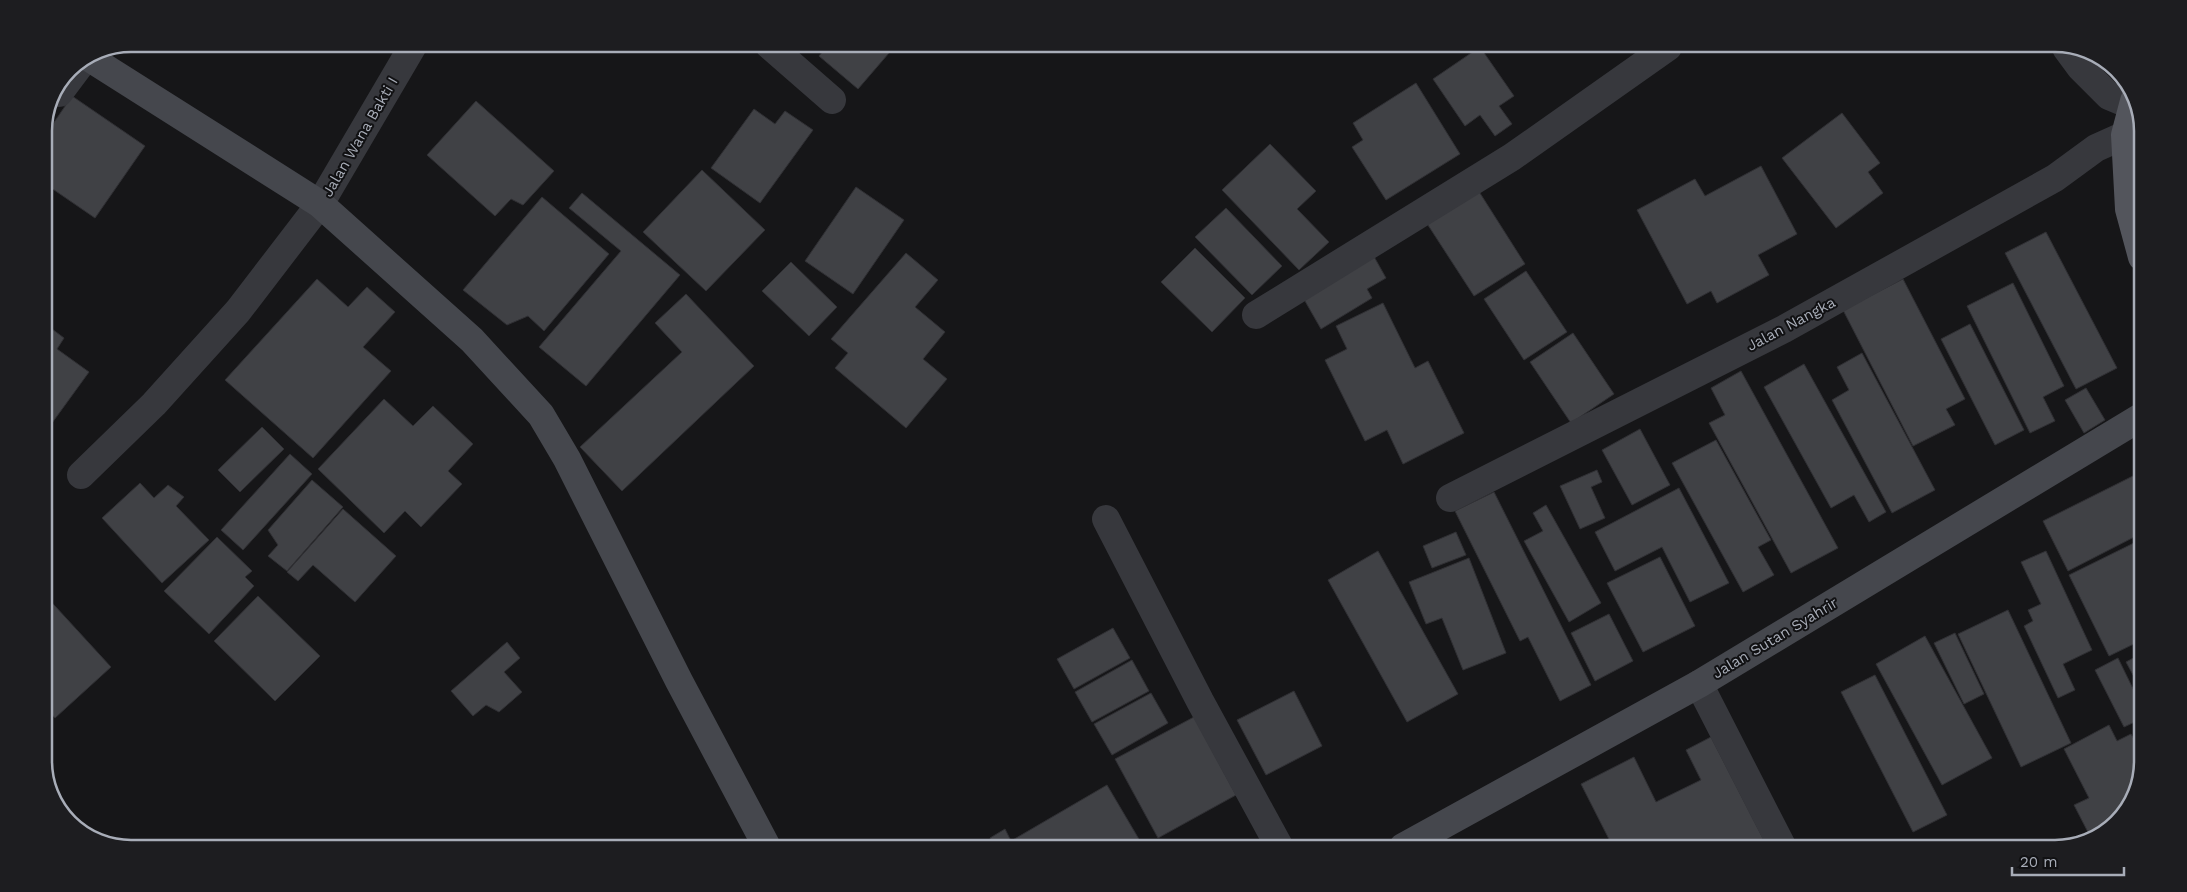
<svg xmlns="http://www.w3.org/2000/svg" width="2187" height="892" viewBox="0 0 2187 892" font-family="'Work Sans',sans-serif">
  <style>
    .building { fill: #404145; stroke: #303034 }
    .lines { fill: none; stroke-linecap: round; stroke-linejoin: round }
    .street { stroke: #37383d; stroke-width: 28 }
    .secondary { stroke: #45474d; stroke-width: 28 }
    .primary { stroke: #53555c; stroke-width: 28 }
    .labels { text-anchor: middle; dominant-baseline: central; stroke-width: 4; stroke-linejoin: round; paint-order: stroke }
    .street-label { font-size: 15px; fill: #a8adb8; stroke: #111113 }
    .rim { fill: none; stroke: #a8adb8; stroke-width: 2.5 }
  </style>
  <rect width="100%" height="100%" fill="#161618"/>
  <path class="building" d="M828 45 895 46 858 89 819 56Z
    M1480 47 1514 96 1499 106 1512 124 1495 136 1480 115 1465 126 1433 79Z
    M1416 83 1460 154 1386 200 1352 147 1363 140 1353 123Z
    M72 96 145 146 95 218 44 183V137Z
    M476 101 554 171 523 205 511 199 495 216 427 155Z
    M754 109 775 124 785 111 813 130 760 203 711 168Z
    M1842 113 1880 163 1868 172 1883 193 1836 228 1782 158Z
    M1270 144 1316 191 1297 209 1329 242 1299 270 1222 190Z
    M1761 166 1797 234 1758 255 1769 275 1717 303 1711 291 1687 304 1637 210 1695 179 1705 196Z
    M702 170 765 230 706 291 643 232Z
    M856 187 904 220 853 294 805 261Z
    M1478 190 1525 264 1474 296 1426 222Z
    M582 193 680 275 586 386 539 347 621 251 569 208Z
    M542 197 609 254 544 331 528 316 507 325 463 290Z
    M1226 208 1282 266 1252 295 1195 237Z
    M2046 232 2117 368 2076 389 2005 253Z
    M1195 248 1245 298 1212 332 1161 282Z
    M906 253 938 280 915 307 945 332 923 359 947 379 906 428 835 368 848 353 831 339Z
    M1372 253 1386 278 1367 289 1372 298 1321 329 1301 294Z
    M791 262 837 307 809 336 762 291Z
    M1526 271 1567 332 1524 360 1484 299Z
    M317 279 348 307 367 287 395 312 363 347 391 371 313 458 225 380Z
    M1903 279 1965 399 1946 409 1955 425 1913 446 1843 310Z
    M2013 283 2064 386 2043 397 2055 421 2030 433 1967 306Z
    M686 294 754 366 622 491 580 447 682 352 655 323Z
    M1383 303 1415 368 1428 361 1464 433 1403 464 1387 430 1365 441 1325 360 1347 349 1336 326Z
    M44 323 64 338 57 349 89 372 44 434Z
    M1970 324 2024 430 1995 445 1941 339Z
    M1573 333 1614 394 1571 423 1530 362Z
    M1862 353 1935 490 1892 513 1832 400 1849 390 1837 367Z
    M1804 364 1886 512 1869 522 1854 495 1831 508 1764 387Z
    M1741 371 1838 548 1791 573 1709 423 1725 415 1711 388Z
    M2086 388 2105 420 2084 433 2065 400Z
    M384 399 413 426 433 406 473 444 448 471 462 484 421 527 405 511 384 533 318 469Z
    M262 427 284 449 240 492 218 470Z
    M1640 429 1670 485 1632 505 1602 450Z
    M1716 440 1771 540 1758 547 1774 575 1743 592 1672 463Z
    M290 454 312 474 243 550 221 530Z
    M1597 470 1602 482 1591 487 1605 518 1580 529 1560 486Z
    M2141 472 2140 534 2068 571 2043 521Z
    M312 480 343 507 287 571 268 556 278 545 268 530Z
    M140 483 154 498 168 485 184 497 176 506 209 540 162 583 102 518Z
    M1679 488 1729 583 1690 602 1662 547 1615 571 1595 532Z
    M1494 492 1591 685 1560 701 1528 637 1520 641 1455 511Z
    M1546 505 1601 603 1569 622 1524 541 1543 531 1533 513Z
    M343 509 396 556 355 602 313 565 298 581 287 572Z
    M1456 532 1466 555 1432 568 1423 546Z
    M217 537 252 571 245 577 254 586 209 634 164 591Z
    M2140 540V641L2109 656 2069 575Z
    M1378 551 1458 694 1407 722 1328 580Z
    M2046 551 2092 650 2063 664 2075 690 2058 698 2024 626 2033 621 2028 610 2041 604 2021 562Z
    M1660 557 1695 626 1643 652 1607 583Z
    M1469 558 1506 653 1463 670 1442 618 1426 624 1409 582Z
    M44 594 111 667 55 718 44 706Z
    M258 596 320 656 275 701 214 641Z
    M2008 610 2071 743 2021 767 1958 634Z
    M1609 614 1633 661 1595 681 1571 633Z
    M1113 628 1130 658 1074 689 1057 659Z
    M1955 633 1984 694 1964 704 1934 643Z
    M1925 636 1992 758 1942 785 1876 664Z
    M507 642 520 658 504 672 522 692 499 712 486 705 473 716 451 691Z
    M2139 655V686L2126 662Z
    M2118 658 2139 701V720L2124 727 2095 670Z
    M1132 660 1149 691 1092 722 1075 692Z
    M1875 675 1947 815 1913 832 1841 692Z
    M1294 691 1322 746 1266 775 1237 720Z
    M1151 693 1168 723 1112 755 1094 724Z
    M1194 717 1236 795 1158 838 1115 759Z
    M2109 725 2117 741 2131 734 2139 748V789L2105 833 2091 838 2074 805 2089 798 2064 749Z
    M1711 737 1768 848 1613 847 1581 784 1634 757 1656 802 1701 780 1686 750Z
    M1107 785 1143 846H994L990 838 1005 829 1011 841Z
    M1891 840 1895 848H1877Z"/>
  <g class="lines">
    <path class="street" d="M769 45 832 100
      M2066 48 2080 67 2109 96 2133 106
      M59 93 83 61
      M1256 315 1512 157 1668 47
      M81 475 154 404 238 311 320 204 414 44
      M1450 498 1784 329 2055 178 2096 148 2125 135
      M1106 519 1200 701 1279 846
      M1699 684 1783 848"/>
    <path class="secondary" d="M88 57 320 204 472 340 541 415 567 459 679 681 766 845
      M1403 847 1699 684 2141 417"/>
    <path class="primary" d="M2134 101 2125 135 2129 209 2142 257"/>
  </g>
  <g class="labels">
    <g class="street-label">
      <text transform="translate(360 137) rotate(-60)">Jalan Wana Bakti I</text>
      <text transform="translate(1791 324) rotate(-28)">Jalan Nangka</text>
      <text transform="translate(1775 638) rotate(-31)">Jalan Sutan Syahrir</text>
    </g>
  </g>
  <path d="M0 0H2187V892H0ZM131 52H2055A79 79 0 0 1 2134 131V761A79 79 0 0 1 2055 840H131A79 79 0 0 1 52 761V131A79 79 0 0 1 131 52Z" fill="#1d1d20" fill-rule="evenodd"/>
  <path class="rim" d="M131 52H2055A79 79 0 0 1 2134 131V761A79 79 0 0 1 2055 840H131A79 79 0 0 1 52 761V131A79 79 0 0 1 131 52Z"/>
  <path d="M2012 867v8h112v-8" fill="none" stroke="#a8adb8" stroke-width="2.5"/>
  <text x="2020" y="867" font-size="15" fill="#a8adb8" stroke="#111113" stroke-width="4" paint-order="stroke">20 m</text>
</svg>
